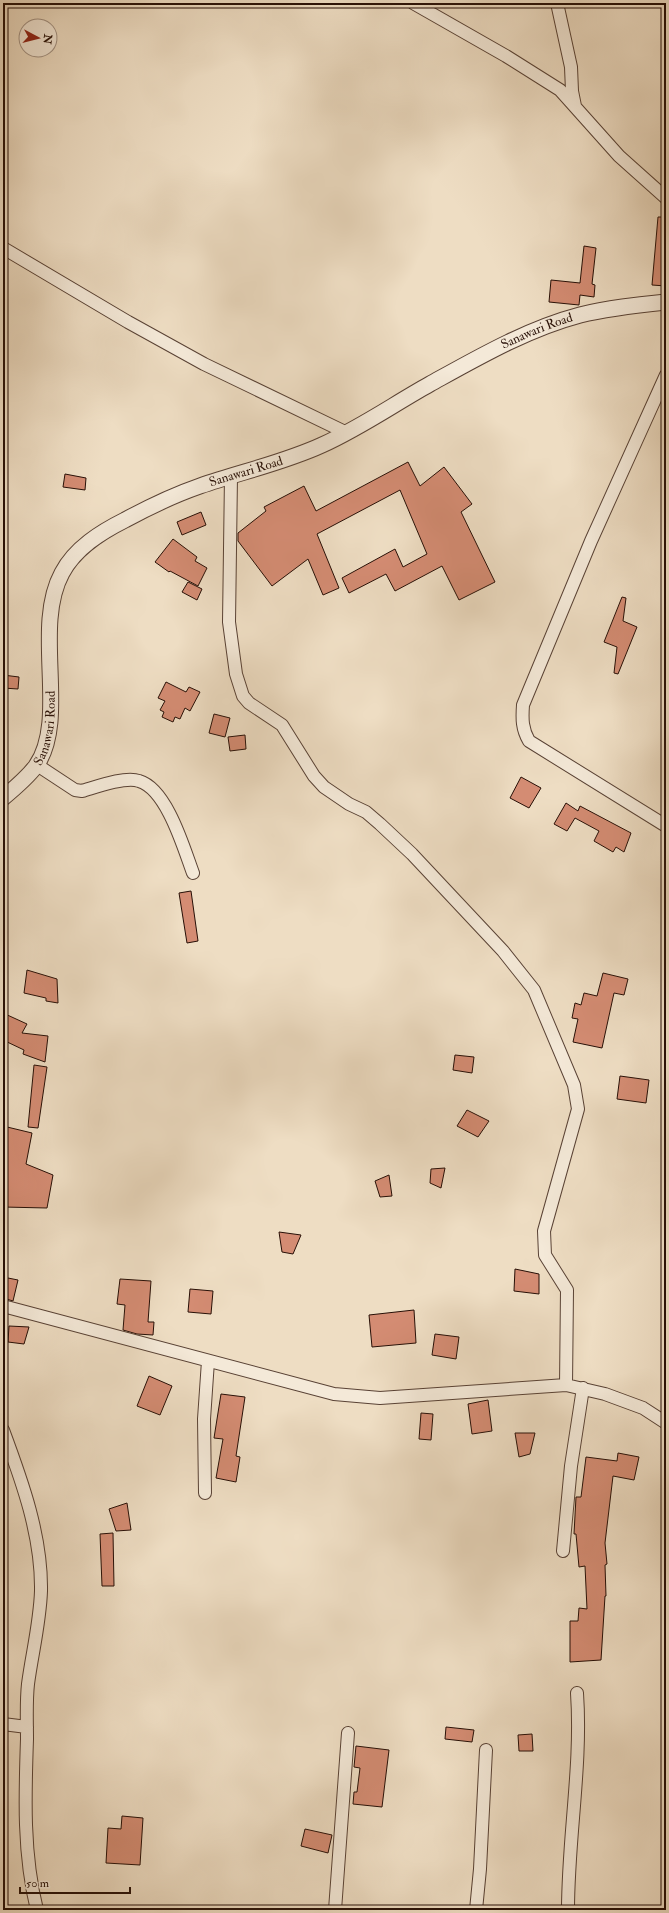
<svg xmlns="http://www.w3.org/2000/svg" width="669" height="1913" viewBox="0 0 669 1913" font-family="'IM FELL Double Pica',serif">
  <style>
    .building { fill: #d48c73; stroke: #270f06 }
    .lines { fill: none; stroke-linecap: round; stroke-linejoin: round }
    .minor-casing { stroke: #594235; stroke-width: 14 }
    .tertiary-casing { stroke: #594235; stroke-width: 17 }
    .minor { stroke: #f4e9d8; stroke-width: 12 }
    .tertiary { stroke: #f4e9d8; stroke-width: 15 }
    .labels { text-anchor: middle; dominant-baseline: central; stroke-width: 3; stroke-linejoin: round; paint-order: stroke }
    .street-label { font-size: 13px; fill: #270f06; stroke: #f4e9d8 }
  </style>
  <rect width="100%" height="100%" fill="#eeddc3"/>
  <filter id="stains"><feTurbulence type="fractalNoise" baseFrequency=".005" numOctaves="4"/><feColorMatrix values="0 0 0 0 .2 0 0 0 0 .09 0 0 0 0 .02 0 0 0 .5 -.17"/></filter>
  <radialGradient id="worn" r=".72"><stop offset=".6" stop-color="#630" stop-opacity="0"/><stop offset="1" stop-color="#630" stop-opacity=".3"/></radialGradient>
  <path class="building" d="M658 217H666V286L652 285Z
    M584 246 596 248 592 284 595 285 594 297 580 295 579 305 549 302 551 280 580 283Z
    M408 462 420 486 444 467 472 504 461 512 495 582 459 600 442 566 395 591 386 574 349 593 342 578 395 549 403 567 427 554 400 490 317 534 339 588 323 595 308 559 272 586 238 541V533L266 511 264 507 304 486 316 511Z
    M65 474 86 478 85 490 63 487Z
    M201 512 206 525 182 535 177 522Z
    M173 539 197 557 195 561 207 568 198 586 170 571 169 572 155 562Z
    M188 582 202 589 197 600 182 592Z
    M622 597 626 598 623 621 637 627 618 674 614 673 617 647 604 642Z
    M3 675 19 677 18 689 3 688Z
    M166 682 186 692 189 687 200 692 190 711 185 708 180 719 175 717 173 722 162 717 164 712 160 710 165 701 158 698Z
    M214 714 230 718 225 737 209 733Z
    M245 735 246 749 230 751 228 737Z
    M521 777 541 788 529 808 510 798Z
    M566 803 578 811 580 806 631 833 624 852 616 847 613 852 594 841 599 831 575 818 567 831 554 824Z
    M191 891 198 941 187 943 179 893Z
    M27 970 57 979 58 1003 46 1001V998L24 993Z
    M603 973 628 979 624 995 614 993 602 1048 573 1042 578 1019 572 1018 575 1003 581 1005 584 993 597 996Z
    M3 1013 27 1024 22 1033 48 1036 45 1062 23 1054 24 1050 3 1040Z
    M455 1055 474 1057 472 1073 453 1070Z
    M34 1065 47 1067 38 1128 28 1127Z
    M620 1076 649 1080 646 1103 617 1099Z
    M467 1110 489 1121 478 1137 457 1126Z
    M3 1126 32 1133 26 1164 53 1175 47 1208 3 1207Z
    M445 1168 441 1188 430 1183 431 1169Z
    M389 1175 392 1196 380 1197 375 1181Z
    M279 1232 301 1235 293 1254 282 1252Z
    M515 1269 539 1274V1294L514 1291Z
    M3 1277 18 1280 13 1301 3 1298Z
    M120 1279 151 1281 148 1322H154L153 1335 137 1334 123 1330 125 1305 117 1304Z
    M190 1289 213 1291 211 1314 188 1312Z
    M414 1310 416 1343 372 1347 369 1315Z
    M9 1326 29 1327 24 1344 8 1342Z
    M435 1334 459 1337 456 1359 432 1355Z
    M149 1376 172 1386 160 1415 137 1406Z
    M221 1394 245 1397 236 1456 240 1457 236 1482 216 1478 223 1439 214 1438Z
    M488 1400 492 1431 472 1434 468 1404Z
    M421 1413 433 1414 431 1440 419 1439Z
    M515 1433H535L530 1454 519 1457Z
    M618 1453 639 1457 634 1480 613 1476 605 1543 607 1564 605 1565 606 1596H605L601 1660 570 1662V1621H578L579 1608 587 1609 585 1566 579 1567 576 1534H574L576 1497H581L586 1457 617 1461Z
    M127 1503 131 1530 116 1531 109 1509Z
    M113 1533 114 1586H102L100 1534Z
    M446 1727 474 1730 472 1742 445 1739Z
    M532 1734 533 1751H519L518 1735Z
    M356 1746 389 1750 382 1807 353 1804 354 1792H357L360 1768 354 1767Z
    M122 1816 143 1818 140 1865 106 1863 108 1828 121 1829Z
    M305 1829 332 1835 328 1853 301 1846Z"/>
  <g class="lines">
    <g class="minor-casing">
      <path id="minor" d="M413 3 506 56 560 90 619 156 666 198
        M557 3 571 67 572 91 575 106
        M3 248 128 322 204 364 347 433
        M666 375 591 541 523 705C522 719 522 729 529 741L666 826
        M231 476 229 622 236 674 243 696 249 703 282 725 314 776 324 787 349 804 366 812 380 824 412 854 503 951 534 990 574 1085 578 1109 544 1231 545 1255 567 1290 566 1385
        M37 765 75 790 82 791C96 787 125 776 139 781 167 789 184 849 193 873
        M3 1306 334 1394 380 1398 566 1385 605 1394 643 1408 666 1423
        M3 1430C22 1481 42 1536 41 1591 40 1622 32 1654 28 1684 26 1702 27 1721 27 1739 25 1796 23 1854 37 1910
        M205 1493 204 1419 208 1361
        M563 1551 571 1466 583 1388
        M3 1724 27 1727
        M335 1910 348 1733
        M476 1910 480 1869 486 1750
        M568 1910C568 1837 582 1765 577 1693"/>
    </g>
    <g class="tertiary-casing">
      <g id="tertiary">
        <path id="s1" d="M3 798C15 788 27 778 36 766 69 719 32 628 62 573 75 548 101 532 125 520 149 507 174 495 200 486 240 472 283 463 322 445 360 428 394 404 430 384 477 358 527 329 580 315 608 308 637 305 666 302"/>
      </g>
    </g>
    <use href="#minor" class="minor"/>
    <use href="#tertiary" class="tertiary"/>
  </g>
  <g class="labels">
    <g class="street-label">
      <text stroke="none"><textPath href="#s1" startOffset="782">Sanawari Road</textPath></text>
      <text stroke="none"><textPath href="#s1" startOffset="458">Sanawari Road</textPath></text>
      <text stroke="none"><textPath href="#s1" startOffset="86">Sanawari Road</textPath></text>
    </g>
  </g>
  <rect width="669" height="1913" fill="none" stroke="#eeddc3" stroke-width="16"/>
  <rect x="4" y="4" width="661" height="1905" fill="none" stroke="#270f06" stroke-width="2"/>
  <rect x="8" y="8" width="653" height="1897" fill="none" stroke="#270f06"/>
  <g transform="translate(38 38) rotate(97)"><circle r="19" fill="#f4e9d8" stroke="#a29284"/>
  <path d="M0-3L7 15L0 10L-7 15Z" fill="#8f2418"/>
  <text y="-6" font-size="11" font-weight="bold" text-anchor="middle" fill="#270f06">N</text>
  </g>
  <path d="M20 1887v6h110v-6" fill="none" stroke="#270f06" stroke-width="2"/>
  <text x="26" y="1887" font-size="12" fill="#270f06" stroke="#f4e9d8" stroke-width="3" paint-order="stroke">50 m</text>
  <rect width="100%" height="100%" filter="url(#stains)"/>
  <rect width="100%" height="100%" fill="url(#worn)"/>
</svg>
